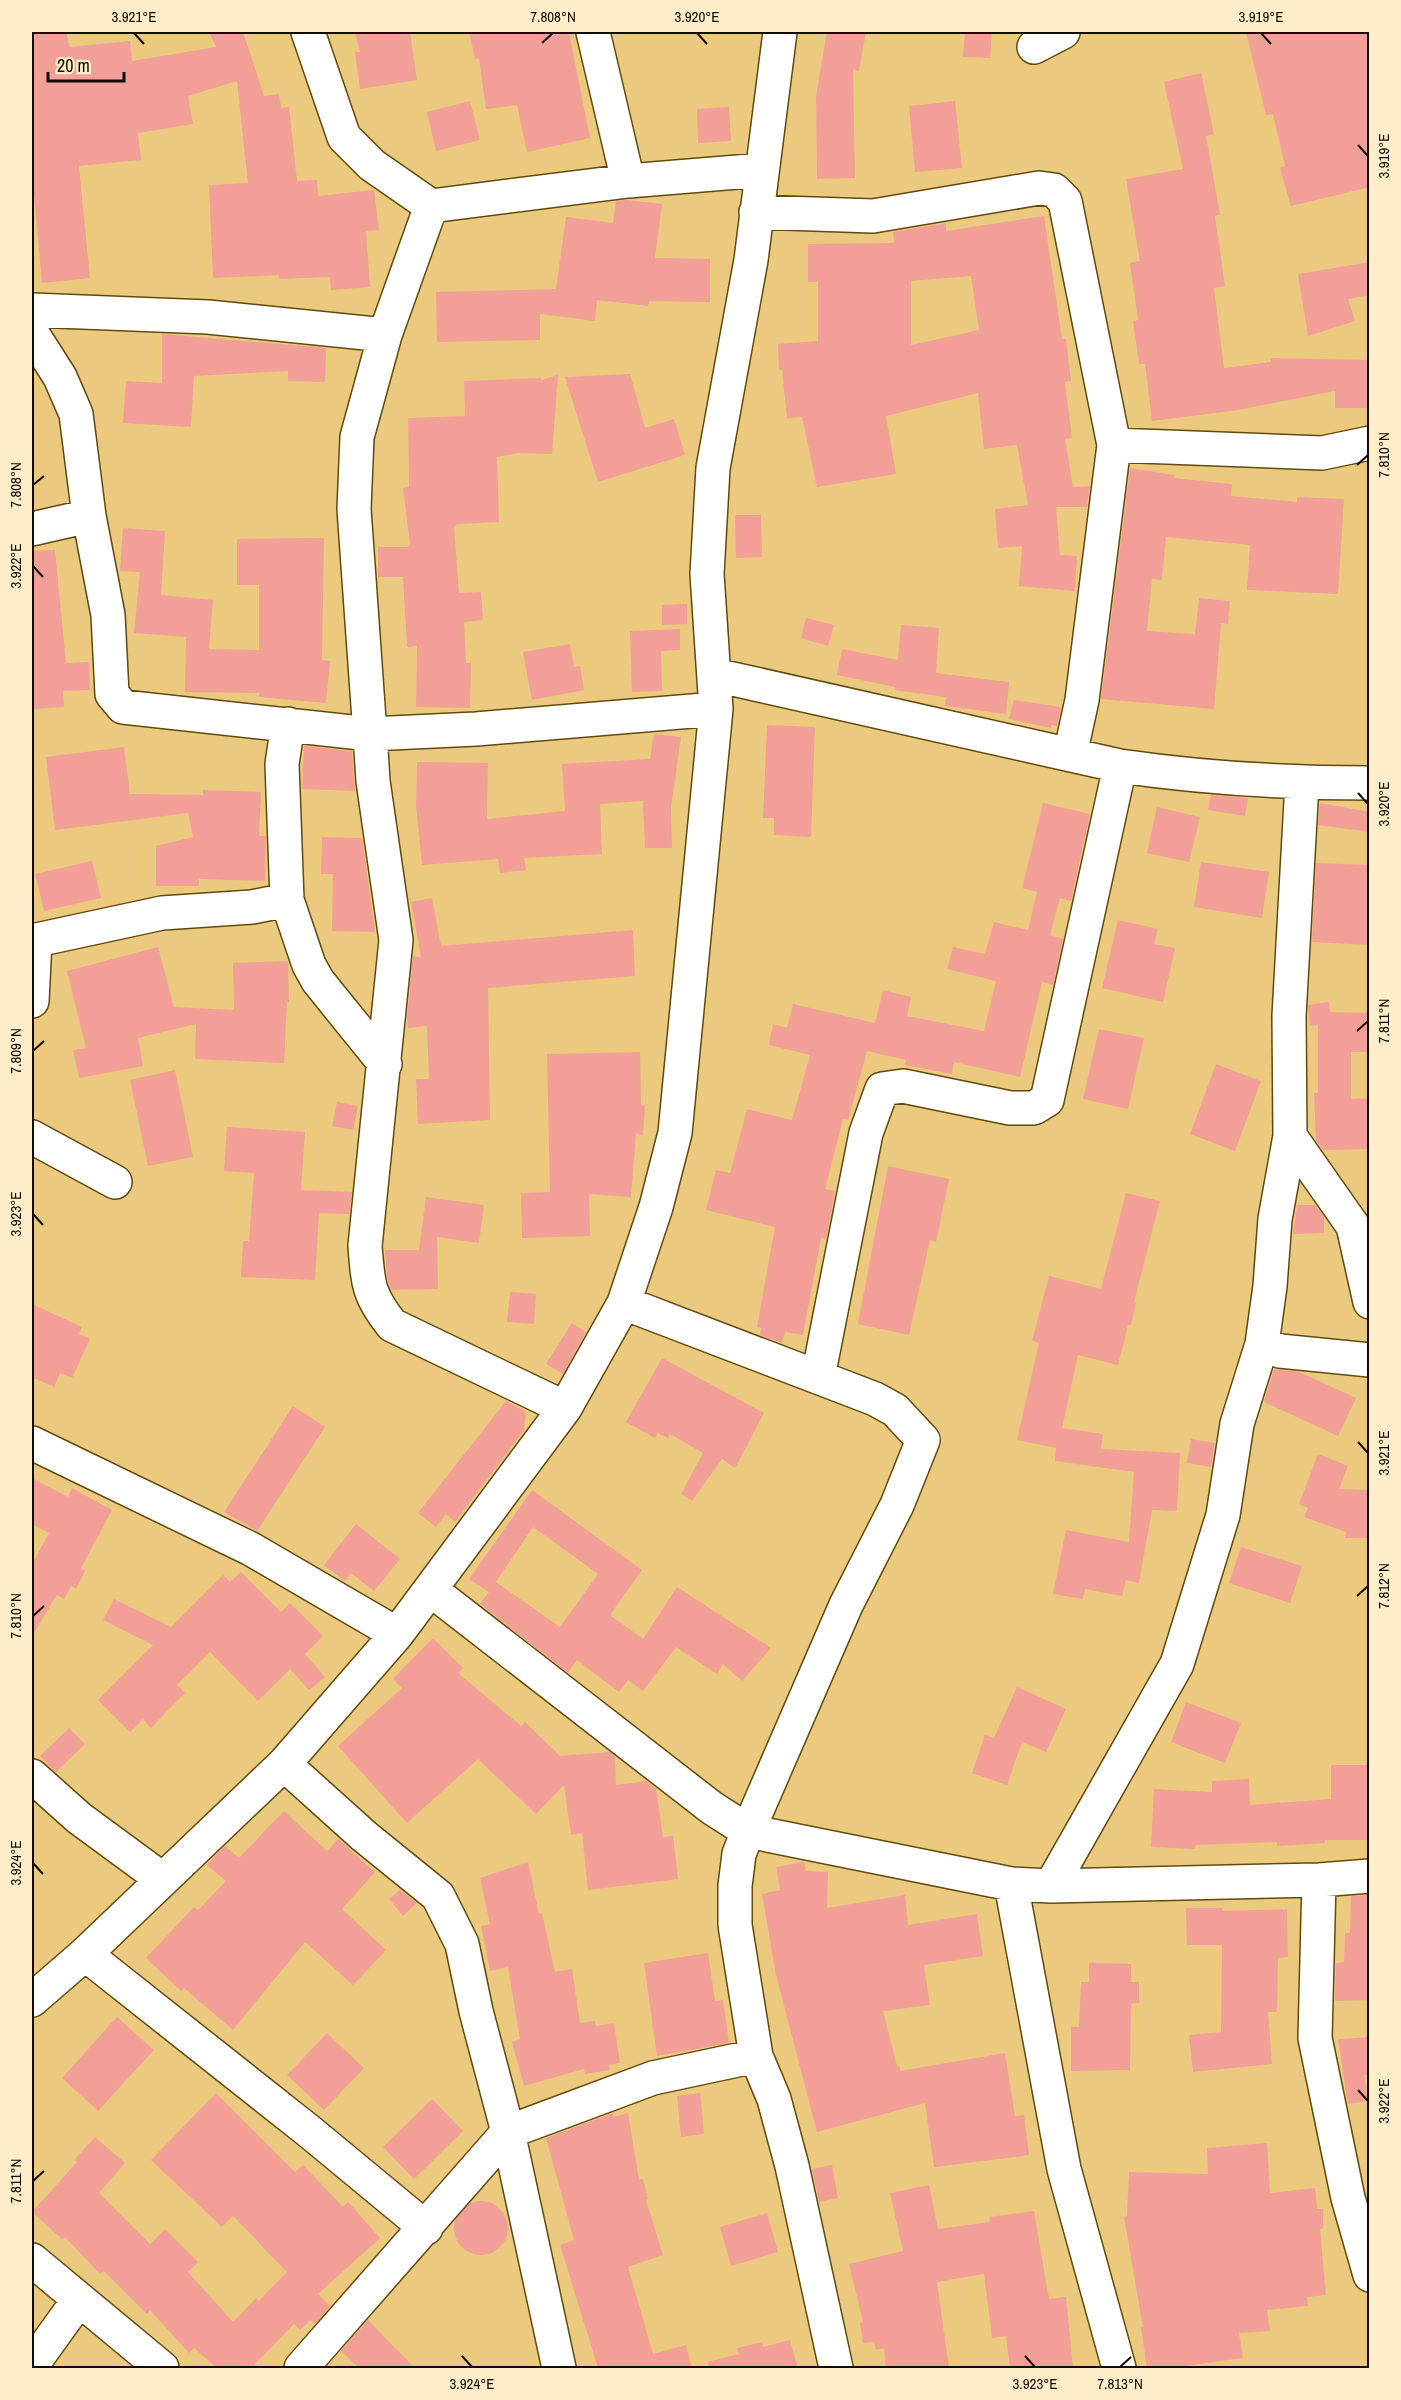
<svg xmlns="http://www.w3.org/2000/svg" width="1401" height="2400" viewBox="0 0 1401 2400" font-family="'Archivo Narrow',sans-serif">
  <style>
    .building { fill: #f29f97; fill-rule: evenodd }
    .lines { fill: none; stroke-linecap: round; stroke-linejoin: round }
    .minor-casing { stroke: #624a0c; stroke-width: 36 }
    .minor { stroke: #fff; stroke-width: 33 }
    .ticks { fill: none; stroke: #130a00; stroke-width: 2 }
    .neatline { fill: none; stroke: #130a00; stroke-width: 2 }
    .ticks-label { font-size: 15px; text-anchor: middle; fill: #130a00 }
  </style>
  <rect width="100%" height="100%" fill="#ebca7f"/>
  <path class="building" d="M32 32H66L70 47 130 41 132 61 216 47 209 32H243L264 96 279 94 281 108 289 107 297 181 317 180 318 196 374 190 379 230 366 231 370 287 331 290 330 277 280 279 279 275 213 278 209 185 248 183 237 81 188 96 193 124 138 133 141 160 79 166 90 278 42 283 32 173Z
    M355 32H410L417 80 360 89 355 52H360Z
    M469 32H569L590 138 527 152 517 105 486 109 479 58 475 59Z
    M827 32H866L859 71 853 70 855 178 817 179 816 96Z
    M965 32H992L990 58 963 57Z
    M1246 32H1370V187L1291 206 1280 168 1285 166 1273 114 1266 115Z
    M1201 73 1214 134 1206 136 1220 215 1215 216 1225 286 1214 288 1224 368 1271 362 1270 358 1370 360V408H1335V391L1238 410 1152 421 1145 364H1139L1133 321 1138 320 1130 263 1140 261 1126 179 1183 169 1164 82Z
    M470 101 480 140 436 151 427 112Z
    M955 101 962 168 915 172 909 106Z
    M729 107 731 141 698 143 697 109Z
    M627 200 662 204 655 258 710 259V302L649 301 648 306 597 300 595 321 540 314V340L437 342 436 292 556 289 566 217 613 223 616 201Z
    M1044 216 1062 339H1066L1071 381 1065 382 1072 438 1065 439 1073 487 1090 486 1087 507H1056L1060 555 1077 556 1075 591 1019 586 1022 546 998 548 995 509 1028 505 1017 445 984 449 978 393 886 416 896 474 817 487 802 417 787 418 782 370H779L778 344 818 341V282H808V244L894 243 893 232 946 223V231ZM971 276 979 330 911 345V281Z
    M1370 262V295L1348 299 1355 321 1308 336 1298 274Z
    M162 334 326 348 325 382 288 381V371L194 376 191 427 123 423 126 381 162 383Z
    M630 374 645 428 674 419 685 455 598 482 565 377Z
    M558 375 552 454 518 453 497 457 499 522 457 524 454 527 459 593 481 592 483 620 464 622 466 663H471L470 708 416 707 417 646 407 647 403 577H378V547H408L410 544 403 488 409 487 408 418 465 416 464 381 541 378V380Z
    M1130 468 1174 475V478L1232 484 1231 496 1297 502V497L1344 499 1338 594 1247 590 1250 545 1166 537 1162 580 1152 579 1147 631 1195 634 1199 598 1230 601 1228 624 1221 623 1214 709 1101 699Z
    M735 515H761L762 557 736 558Z
    M123 528 165 531 161 595 213 600 209 649 259 650V585H237V539L324 538 322 660 330 661 326 703 259 697V693L185 692 186 637 134 633 140 572 120 571Z
    M55 550 66 663 89 662 90 690 63 691 64 707 32 709V551Z
    M687 604V624L662 625V605Z
    M806 618 834 625 828 646 801 638Z
    M901 625 939 628 936 673 1009 682 1006 714 945 706 946 697 894 690 895 687 837 675 842 649 898 660Z
    M680 629V650L661 651 662 691 632 692 630 631Z
    M570 644 574 667 580 666 584 690 532 700 523 652Z
    M1014 700 1061 707 1057 726 1051 725V728L1009 719Z
    M767 725 815 727 811 837 774 835V818H763Z
    M654 734 681 737 671 808 672 848H645L643 801 600 804 602 854 524 858 526 870 500 873 498 859 422 865 416 806 417 762 488 763 487 819 565 811 562 764 650 759Z
    M304 746 352 751 355 791 302 789Z
    M124 747 130 794 203 795V790L261 792 259 836H266L265 881 199 879V886H156V846L193 837 188 813 55 830 46 757Z
    M1211 795 1248 798 1245 816 1208 810Z
    M1043 803 1090 814 1071 901 1060 898 1050 935 1063 939 1053 985 1042 982 1020 1077 954 1062 952 1074 905 1065 906 1060 867 1051 848 1120 843 1119 825 1189 835 1191 826 1239 821 1238 803 1335 785 1332 782 1343 760 1335 761 1328 757 1327 775 1227 706 1210 716 1170 730 1173 747 1109 792 1120 810 1055 769 1045 773 1024 787 1028 793 1004 875 1023 883 990 911 997 907 1016 984 1031 996 981 947 969 953 947 985 954 994 922 1028 930 1037 892 1022 888Z
    M1320 803 1370 812V832L1318 825Z
    M1157 807 1200 817 1189 862 1147 853Z
    M322 837 362 838 375 932 332 931 333 874H321Z
    M92 861 101 898 44 911 35 874Z
    M1201 862 1269 872 1262 918 1194 907Z
    M1316 863 1370 865V945L1312 942Z
    M432 898 441 946 633 930 635 976 488 988 490 1120 418 1124 416 1079H429L427 1026 408 1028 407 1017 413 956 421 957 411 902Z
    M1118 920 1158 929 1154 944 1175 948 1163 1002 1102 988Z
    M158 947 174 1007 234 1010 233 963 288 961 289 1002H287L284 1063 195 1059 196 1024 138 1038 143 1066 79 1078 73 1050 86 1048 67 971Z
    M1329 1002 1330 1012 1370 1013V1052H1351V1099L1370 1098V1149L1323 1150 1316 1140 1314 1093H1318V1025L1310 1026 1308 1005Z
    M1099 1029 1144 1038 1128 1109 1083 1099Z
    M640 1052 641 1105 645 1106 643 1135 636 1134 631 1197 589 1194 590 1236 522 1238 521 1193 550 1192 547 1054Z
    M1216 1064 1261 1081 1235 1151 1190 1134Z
    M175 1070 193 1157 148 1166 130 1080Z
    M337 1102 358 1106 353 1130 332 1126Z
    M227 1127 305 1132 301 1190 352 1192 349 1214 319 1213 315 1280 241 1277 243 1241H249L254 1173 224 1171Z
    M888 1166 949 1179 936 1242 930 1240 909 1335 858 1324Z
    M1126 1193 1160 1201 1134 1302 1136 1303 1131 1325H1128L1118 1365 1078 1355 1062 1428 1103 1434 1101 1449 1180 1453 1177 1511 1152 1510 1139 1583 1126 1580 1122 1596 1085 1589 1083 1599 1053 1594 1066 1530 1129 1542 1134 1472 1055 1461 1056 1448 1017 1440 1039 1343 1032 1341 1049 1276 1101 1289Z
    M426 1197 484 1205 479 1243 437 1237 438 1289 391 1290 387 1276 385 1250H419Z
    M1297 1205H1315L1324 1217V1233L1293 1234Z
    M510 1292 536 1294 534 1324 507 1322Z
    M32 1304 82 1327 79 1334 90 1339 72 1378 60 1373 54 1387 32 1377Z
    M572 1323 586 1332 563 1374 546 1364Z
    M662 1358 764 1413 735 1468 722 1459 692 1501 681 1494 703 1453 670 1434 668 1438 658 1433 655 1438 626 1422Z
    M1274 1369 1299 1372 1356 1398 1338 1436 1264 1402Z
    M506 1401 526 1412 524 1430 455 1522 446 1514 436 1527 418 1513Z
    M293 1406 325 1427 257 1531 224 1512Z
    M1191 1439 1215 1443 1211 1467 1187 1463Z
    M1318 1454 1348 1466 1339 1489 1370 1490V1538H1345L1346 1532 1304 1517 1308 1508 1299 1504Z
    M32 1478 68 1497 72 1488 112 1510 81 1568 85 1571 76 1589 71 1586 64 1599 57 1595 32 1636V1564L49 1533 32 1524Z
    M532 1490 642 1570 610 1615 643 1639 677 1587 771 1648 742 1681 723 1664 717 1674 676 1647 643 1691 628 1680 619 1692 577 1660 568 1673 480 1604 489 1592 469 1579ZM533 1527 598 1574 560 1627 496 1582 489 1592Z
    M356 1524 400 1559 374 1591 351 1573 345 1581 324 1565Z
    M1241 1547 1302 1566 1290 1603 1229 1583Z
    M241 1572 281 1612 290 1603 323 1636 305 1654 325 1677 309 1690 290 1669 258 1701 210 1652 177 1685 185 1693 151 1728 143 1719 130 1732 98 1700 153 1645 103 1620 114 1599 171 1627 223 1575 230 1582Z
    M433 1638 463 1668 458 1673 521 1726 525 1722 560 1756 610 1752 615 1756 616 1785 646 1781 656 1789 663 1837 673 1836 678 1879 588 1890 582 1833 571 1835 564 1785 536 1814 478 1759 407 1823 338 1746 402 1688 393 1679Z
    M1017 1687 1066 1709 1046 1752 1022 1742 1007 1785 972 1773 985 1735 994 1738Z
    M1186 1702 1241 1723 1225 1763 1171 1742Z
    M69 1728 85 1744 56 1772 40 1756Z
    M1331 1765H1370V1840H1325V1843L1277 1846V1842L1196 1845 1195 1849 1151 1847 1154 1789 1212 1792V1781L1249 1779 1250 1805 1331 1799Z
    M284 1811 327 1851 338 1839 375 1872 342 1909 386 1950 353 1985 305 1942 233 2030 184 1988 181 1991 146 1958 194 1907 198 1910 226 1881 207 1865 212 1859 225 1846 239 1858Z
    M528 1862 539 1914 542 1913 555 1972 572 1969 580 2023 595 2021 596 2026 614 2023 620 2063 609 2065 610 2070 585 2074 584 2069 524 2086 512 2042 520 2039 508 1967 490 1971 481 1926 490 1924 480 1878Z
    M804 1862 806 1871 828 1872 827 1908 905 1895 908 1925 977 1914 983 1956 924 1965 930 2005 883 2011 897 2066 899 2065 900 2071 1005 2053 1015 2116 1024 2115 1029 2155 934 2167 925 2103 817 2132 776 1975 762 1894 780 1890 776 1867Z
    M400 1890 417 1903 403 1916 389 1899Z
    M1370 1895V2000L1335 2001 1336 1963 1344 1962 1345 1933H1350L1351 1896Z
    M1186 1908H1222V1911L1287 1909 1288 1957 1278 1958 1277 2012H1268L1272 2064 1193 2072 1189 2035 1221 2032 1222 1945H1187Z
    M708 1953 715 2001 723 2000 729 2043 657 2056 644 1963Z
    M1089 1963 1131 1964V1982H1139V2003L1131 2004 1130 2070 1071 2071V2027H1079L1081 1982H1089Z
    M117 2017 154 2050 98 2111 62 2078Z
    M327 2033 364 2068 324 2110 287 2075Z
    M1370 2037V2075H1364L1368 2101 1348 2104 1338 2039Z
    M216 2093 295 2172 303 2165 343 2207 348 2202 380 2238 318 2294 330 2306 315 2324 311 2320 300 2330 294 2324 251 2368H217L194 2348 189 2353 150 2310 147 2314 104 2271 100 2274 65 2237 63 2240 32 2212 77 2162 74 2160 95 2137 125 2163 99 2193 150 2244 165 2229 198 2262 188 2272 233 2322 256 2298 259 2301 287 2272 233 2216 222 2227 151 2160Z
    M700 2093 704 2134 681 2137 677 2096Z
    M432 2099 463 2131 414 2179 383 2147Z
    M613 2113 614 2117 628 2113 639 2180 643 2179 648 2199 646 2200 663 2255 628 2267 653 2354 686 2345 692 2368H598L560 2245 574 2240 546 2138Z
    M1267 2143 1270 2193 1315 2188 1317 2209H1323V2229H1320L1326 2295 1307 2297 1308 2306 1267 2310 1270 2331 1239 2333 1243 2358 1170 2368H1147L1141 2327H1143L1124 2217 1127 2216 1129 2172 1208 2174 1207 2148Z
    M832 2165 838 2198 819 2202 812 2169Z
    M929 2185 938 2229 990 2222 989 2217 1034 2211 1049 2299 1066 2297 1073 2368H1010L1006 2336 992 2338 984 2274 937 2282 949 2368H886L884 2348 876 2350 874 2342 863 2343 860 2323 863 2322 849 2264 903 2251 890 2193Z
    M454 2228a27 27 0 1 1 54 0a27 27 0 1 1-54 0Z
    M767 2213 778 2252 731 2266 720 2227Z
    M368 2320 415 2368H359L341 2351Z
    M790 2340 798 2368H709L708 2362 739 2354 737 2348 762 2342 763 2347Z"/>
  <g class="lines">
    <g class="minor-casing">
      <path id="minor" d="M308 32 344 137 372 165 431 206 628 181 762 170
        M593 32 628 181
        M1034 47 1063 32
        M431 206 385 335 357 437 354 509 370 734 373 781 396 940 365 1246C368 1284 368 1295 392 1325L565 1408
        M756 212 873 216 1039 188 1054 190 1065 201 1114 445 1082 700 1070 755
        M32 310 208 317 385 335
        M32 333 60 377 76 414 89 516 108 615 112 694 123 707 370 734 476 729 716 709
        M1114 445 1322 453 1370 443
        M32 529 89 516
        M715 675 1120 766C1203 778 1286 783 1370 783
        M287 900 309 965 318 981 385 1064
        M32 941 162 913 252 907 287 900 282 764 288 724
        M32 1001 35 941
        M1290 1136 1353 1226 1370 1302
        M32 1137 115 1182
        M624 1303 875 1399 895 1410 923 1440 897 1505 846 1605 748 1831 739 1854 735 1886V1925L756 2056 774 2099 792 2166 836 2368
        M1262 1344 1280 1351 1370 1360
        M818 1377 866 1133 882 1089 903 1086 1010 1108H1034L1047 1100 1120 766
        M32 1443 251 1549 397 1634
        M431 1590 712 1808 748 1831 1011 1884 1051 1886 1319 1880 1370 1876
        M284 1764 364 1836 438 1896 462 1944 476 2011 508 2132 559 2368
        M32 1776 79 1818 162 1879
        M1319 1880 1315 2038 1348 2198 1370 2275
        M1011 1884 1064 2169 1119 2368
        M1051 1886 1177 1664 1223 1515 1237 1424 1262 1344 1270 1286 1275 1219 1290 1136 1289 1016 1302 783
        M85 1954 310 2132 426 2228
        M32 2000 85 1954 284 1764 397 1634 565 1408 624 1303 656 1207 675 1133 716 709 707 574 713 468 751 260 780 32
        M32 2260 162 2368
        M32 2365 78 2301
        M301 2368 508 2132 653 2078 756 2056"/>
    </g>
    <use href="#minor" class="minor"/>
  </g>
  <path class="ticks" d="M134 33 144 44M697 33 707 44M1261 33 1271 44M542 43 553 33M1358 145 1368 156M1357 465 1368 455M33 485 44 476M33 566 43 577M1358 793 1368 804M1357 1031 1368 1021M33 1051 44 1041M33 1214 43 1225M1358 1442 1368 1453M1357 1596 1368 1586M33 1616 44 1606M33 1863 43 1874M1358 2090 1368 2101M33 2181 44 2171M462 2356 472 2367M1025 2356 1035 2367M1120 2367 1131 2357"/>
  <rect width="1401" height="2400" fill="none" stroke="#feedc9" stroke-width="66"/>
  <path d="M48 72v9h76v-9" fill="none" stroke="#130a00" stroke-width="3"/>
  <text x="57" y="72" font-size="18" fill="#130a00" stroke="#feedc9" stroke-width="4.5" paint-order="stroke">20 m</text>
  <rect x="33" y="33" width="1335" height="2334" class="neatline"/>
  <g class="ticks-label">
    <text x="134" y="22">3.921°E</text>
    <text x="553" y="22">7.808°N</text>
    <text x="697" y="22">3.920°E</text>
    <text x="1261" y="22">3.919°E</text>
    <text transform="translate(1384 156) rotate(-90)" y="5">3.919°E</text>
    <text transform="translate(1384 455) rotate(-90)" y="5">7.810°N</text>
    <text transform="translate(16 485) rotate(-90)" y="5">7.808°N</text>
    <text transform="translate(16 566) rotate(-90)" y="5">3.922°E</text>
    <text transform="translate(1384 804) rotate(-90)" y="5">3.920°E</text>
    <text transform="translate(1384 1021) rotate(-90)" y="5">7.811°N</text>
    <text transform="translate(16 1051) rotate(-90)" y="5">7.809°N</text>
    <text transform="translate(16 1214) rotate(-90)" y="5">3.923°E</text>
    <text transform="translate(1384 1453) rotate(-90)" y="5">3.921°E</text>
    <text transform="translate(1384 1586) rotate(-90)" y="5">7.812°N</text>
    <text transform="translate(16 1616) rotate(-90)" y="5">7.810°N</text>
    <text transform="translate(16 1863) rotate(-90)" y="5">3.924°E</text>
    <text transform="translate(1384 2101) rotate(-90)" y="5">3.922°E</text>
    <text transform="translate(16 2181) rotate(-90)" y="5">7.811°N</text>
    <text x="472" y="2389">3.924°E</text>
    <text x="1035" y="2389">3.923°E</text>
    <text x="1120" y="2389">7.813°N</text>
  </g>
</svg>
